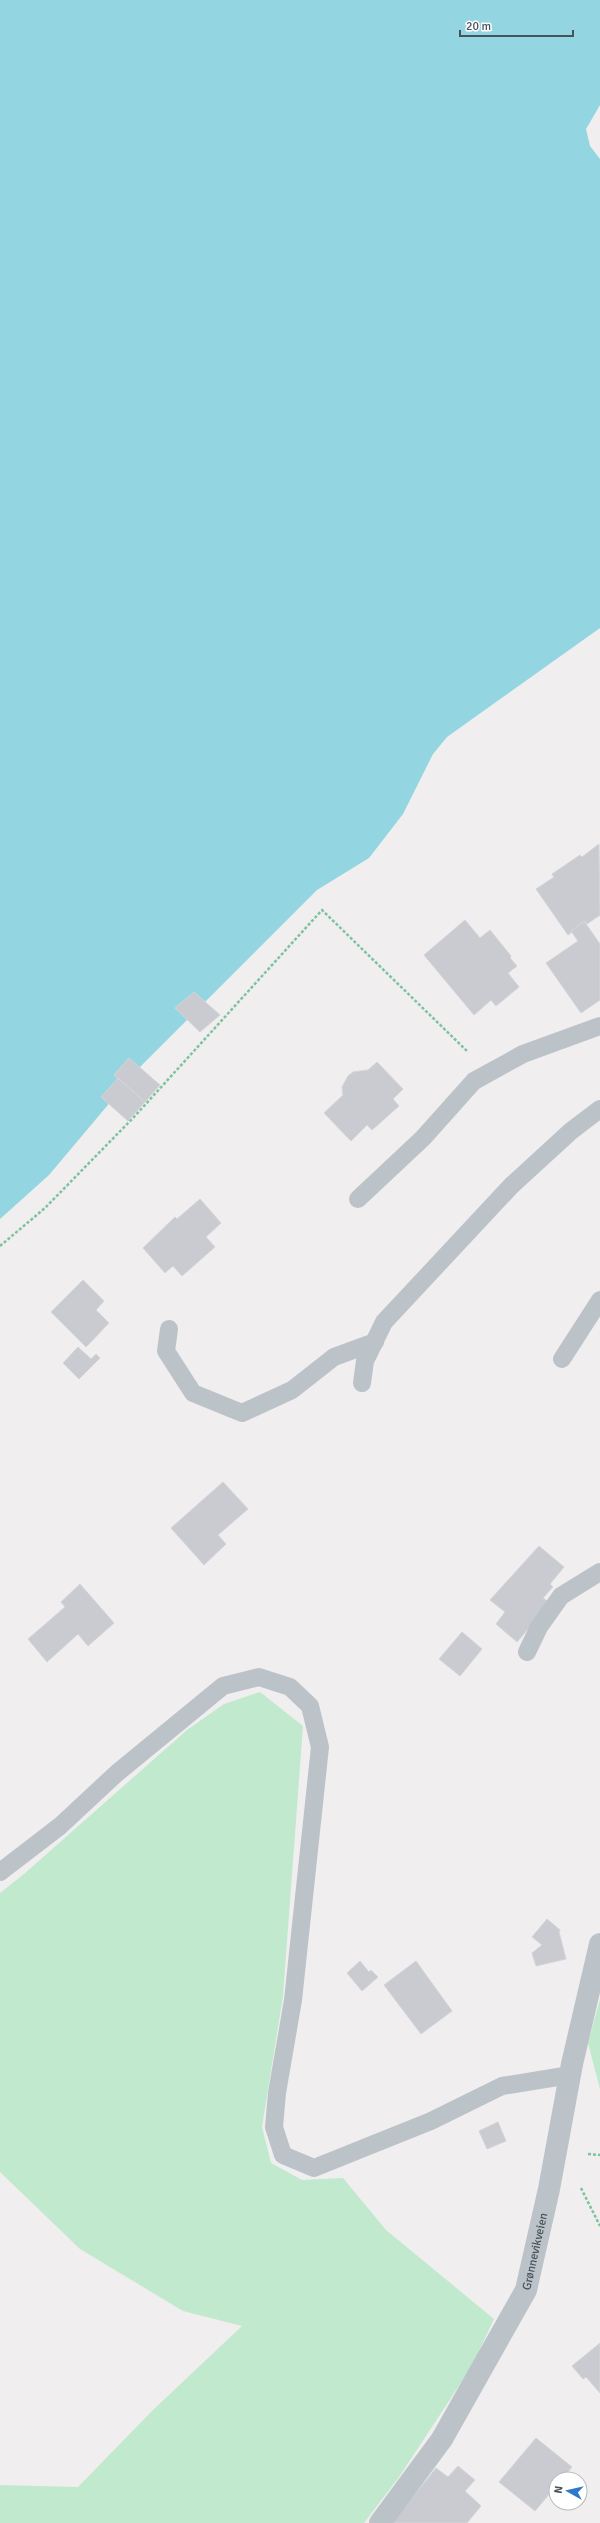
<svg xmlns="http://www.w3.org/2000/svg" width="600" height="2523" viewBox="0 0 600 2523" font-family="Signika,sans-serif">
  <style>
    .green { fill: #c1e9ce }
    .water { fill: #93d5e1 }
    .building { fill: #c9cbd0; stroke: #d2d5d9 }
    .lines { fill: none; stroke-linecap: round; stroke-linejoin: round }
    .path { stroke: #7dc39d; stroke-width: 2.5; stroke-dasharray: 3 2; stroke-linecap: butt }
    .lane { stroke: #bbc3c9; stroke-width: 18 }
    .street { stroke: #bbc3c9; stroke-width: 22 }
    .labels { text-anchor: middle; dominant-baseline: central; stroke-width: 3.5; stroke-linejoin: round; paint-order: stroke }
    .street-label { font-size: 12px; fill: #485259; stroke: #fff }
  </style>
  <rect width="100%" height="100%" fill="#f0eeee"/>
  <path class="green" d="M260 1692 303 1726 283 1996 262 2127 271 2163 302 2180 343 2178 386 2230 494 2319 472 2366 399 2477 364 2523H0V2485L78 2487 153 2410 242 2326 183 2311 80 2249 0 2172V1893L24 1874 187 1730 224 1704Z
    M600 1999V2089L588 2043Z"/>
  <path class="water" d="M0 0H600V105L586 129 590 146 600 159V628L447 737 433 754 403 814 369 858 317 890 139 1068 49 1175 0 1219Z"/>
  <path class="building" d="M599 844 600 915 587 924 585 921 571 931 572 932 568 935 536 889 554 877 552 874 580 855 582 857Z
    M465 920 480 938 490 930 511 956 510 958 517 966 508 973 519 987 496 1006 491 1000 474 1015 424 955Z
    M584 921 600 944V1000L581 1013 546 963 578 941 571 931Z
    M194 992 220 1015 200 1032 175 1008Z
    M129 1058 160 1085 145 1102 114 1075Z
    M377 1062 403 1089 393 1099 399 1106 372 1130 367 1125 351 1141 324 1113 343 1095 342 1087 348 1076 353 1072 368 1070Z
    M118 1078 145 1102 128 1121 101 1097Z
    M200 1199 221 1223 206 1237 215 1247 182 1276 173 1266 165 1273 143 1248 175 1217 177 1219Z
    M83 1280 104 1301 96 1310 109 1323 86 1347 51 1312Z
    M78 1347 91 1359 96 1354 100 1358 79 1379 63 1363Z
    M223 1482 248 1509 218 1535 226 1544 204 1565 171 1528Z
    M539 1546 564 1567 550 1584 553 1587 543 1598 550 1603 517 1642 496 1624 505 1612 490 1600Z
    M80 1584 114 1623 88 1646 78 1634 47 1662 28 1639 65 1607 61 1602Z
    M462 1632 482 1649 460 1676 439 1659Z
    M547 1919 560 1930 559 1932 566 1959 536 1966 532 1953 542 1945 532 1937Z
    M360 1961 369 1972 371 1970 378 1977 362 1991 347 1973Z
    M416 1961 452 2011 421 2034 384 1985Z
    M498 2122 506 2141 487 2149 479 2131Z
    M600 2343V2393L586 2377 583 2379 572 2366Z
    M536 2438 572 2467 562 2479H556V2486L535 2511 499 2482Z
    M458 2466 475 2480 465 2491 481 2506 467 2523H392L436 2468 448 2477Z"/>
  <g class="lines">
    <path class="path" d="M0 1246 45 1208 134 1117 322 910 468 1052
      M588 2154 600 2155
      M581 2188 600 2226"/>
    <path class="lane" d="M358 1199 423 1138 474 1081 523 1054 600 1026
      M169 1329 166 1351 193 1393 242 1413 292 1390 334 1357 375 1342
      M562 1359 600 1300
      M362 1383 365 1361 384 1322 512 1185 571 1131 600 1109
      M527 1652 539 1627 561 1596 600 1572
      M0 1872 60 1826 117 1773 223 1686 259 1677 290 1687 310 1706 320 1747 293 2000 277 2093 274 2127 283 2155 314 2168 431 2121 502 2086 570 2075"/>
    <path class="street" id="s1" d="M380 2523 442 2439 526 2290 549 2189 572 2064 600 1944"/>
  </g>
  <g class="labels">
    <g class="street-label">
      <text stroke="none"><textPath href="#s1" startOffset="315">Grønnevikveien</textPath></text>
    </g>
  </g>
  <g transform="translate(568 2491) rotate(278)"><circle r="19" fill="#ffffff" stroke="#b6babd"/>
  <path d="M0-3L7 15L0 10L-7 15Z" fill="#2e7aca"/>
  <text y="-6" font-size="11" font-weight="bold" text-anchor="middle" fill="#485259">N</text>
  </g>
  <path d="M460 30v6h113v-6" fill="none" stroke="#485259" stroke-width="2"/>
  <text x="466" y="30" font-size="12" fill="#485259" stroke="#ffffff" stroke-width="3" paint-order="stroke">20 m</text>
</svg>
